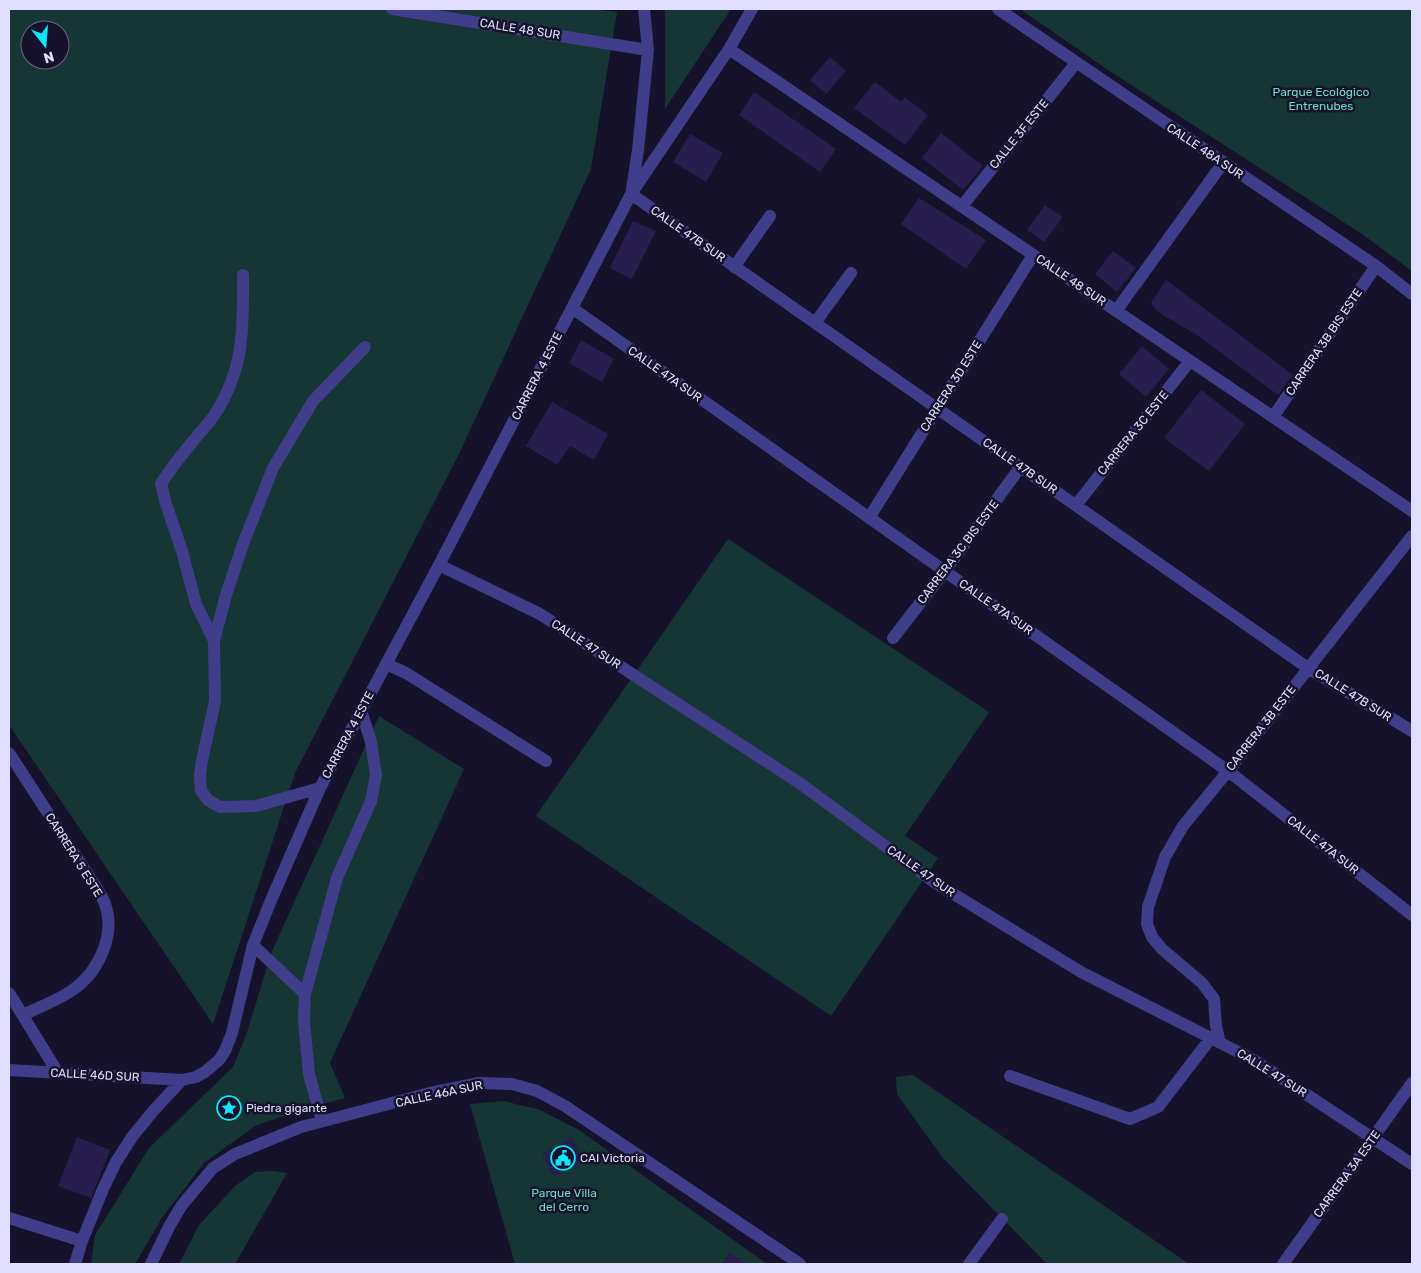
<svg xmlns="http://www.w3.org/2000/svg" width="1421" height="1273" viewBox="0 0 1421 1273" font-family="Rubik,sans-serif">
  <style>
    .green { fill: #153635; fill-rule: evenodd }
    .building { fill: #271e4d }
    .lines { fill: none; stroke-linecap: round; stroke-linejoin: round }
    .minor { stroke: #403e8a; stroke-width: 12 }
    .labels { text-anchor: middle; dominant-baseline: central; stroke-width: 5; stroke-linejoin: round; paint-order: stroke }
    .street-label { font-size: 12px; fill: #e1deff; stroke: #16122c }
    .park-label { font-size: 12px; fill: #69e0c1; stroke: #16122c }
    .poi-label { font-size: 12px; fill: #e1deff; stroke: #16122c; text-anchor: start }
  </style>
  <rect width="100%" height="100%" fill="#16122c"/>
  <path class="green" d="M9 9H593L617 12 591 169 459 454 295 773 213 1024 9 725ZM30 30H60V60H30Z
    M665 9H731L665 109Z
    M1020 9H1412V271L1362 234 1108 70Z
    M728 539 989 712 905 836 938 858 831 1016 536 816Z
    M379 716 464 769 330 1063 345 1098 297 1111 255 1126 204 1163 162 1218 135 1264H91L95 1235 149 1148 233 1067 246 1035 272 951Z
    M913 1075 1189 1264H1047L942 1157 897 1094 896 1077Z
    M503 1101 538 1109 579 1130 767 1264H515L470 1104Z
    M273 1171 287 1173 235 1264H179L199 1225 235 1186 255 1172Z"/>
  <path class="building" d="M830 57 846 71 826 94 810 80Z
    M875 82 901 102 905 97 928 115 905 145 854 108Z
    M754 92 836 149 820 172 739 115Z
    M941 133 983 166 963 190 922 158Z
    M690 134 723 153 706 182 673 162Z
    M919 198 986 240 966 269 901 224Z
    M1045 205 1063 217 1044 242 1027 230Z
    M633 221 656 231 632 279 610 268Z
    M1113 251 1136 268 1117 292 1095 274Z
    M1166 280 1293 375 1278 395 1197 335 1158 312 1151 303Z
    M581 340 614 359 602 382 569 363Z
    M1142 346 1169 369 1146 397 1119 374Z
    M1201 390 1245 424 1209 471 1164 438Z
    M552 402 608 434 594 460 570 446 557 465 526 446Z
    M77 1137 110 1150 91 1198 58 1186Z
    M572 1138 584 1161 554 1177 542 1154Z
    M730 1252 746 1264H721Z"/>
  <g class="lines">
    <path class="minor" d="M392 9 648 50
      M998 9 1376 266 1412 294
      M729 49 1412 511
      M632 189 638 150 648 50 644 9
      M631 194 1308 668 1412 731
      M962 206 1076 63
      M734 267 770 216
      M243 275C243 327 245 368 215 414 210 422 204 428 198 435 185 451 172 466 161 484L166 504 182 551 196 604 214 641 215 701 202 760 200 776 201 791 208 800 220 807 256 806 320 788
      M572 308 1228 771 1412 915
      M1116 311 1223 163
      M815 323 851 273
      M1273 417 1376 266
      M1076 505 1190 361
      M869 518 1033 255
      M439 565 540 614 801 784 934 882 1081 972 1254 1060 1412 1164
      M893 638 945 571 1021 466
      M214 641 226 595 243 544 273 468 313 401 365 347
      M386 664 406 673 546 761
      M9 753 96 887C99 892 103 898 105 904 116 934 99 971 74 989 59 1000 39 1007 23 1015
      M253 945 305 994
      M9 993 58 1073
      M1220 1043 1216 1026 1214 999 1202 983 1162 949 1152 937 1147 924 1148 907 1165 857 1183 826 1228 771 1412 536
      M9 1070 182 1080
      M1010 1076 1130 1119 1158 1107 1211 1038
      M322 1121 309 1074 304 1021 305 994 337 878 371 801 376 775 371 742 361 710
      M9 1218 82 1241
      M75 1264 82 1241 103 1189 116 1162 132 1137 154 1110 182 1080 196 1077 205 1072 219 1060 225 1051 232 1033 253 945 272 898 320 788 439 565 631 194 729 49 752 9
      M151 1264 170 1225 182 1205 213 1168 235 1154 301 1127 430 1093 479 1083 512 1084 537 1091 565 1106 800 1264
      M969 1264 1002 1219
      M1283 1264 1412 1083"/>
  </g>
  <defs>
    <g id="sight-ring" transform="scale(1.25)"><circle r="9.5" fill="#16122c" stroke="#0de7fc" stroke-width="1.5"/><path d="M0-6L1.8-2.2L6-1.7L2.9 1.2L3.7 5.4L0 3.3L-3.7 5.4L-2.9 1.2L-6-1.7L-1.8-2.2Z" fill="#0de7fc"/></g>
    <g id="civic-ring" transform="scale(1.25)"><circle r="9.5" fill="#16122c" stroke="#0de7fc" stroke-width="1.5"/><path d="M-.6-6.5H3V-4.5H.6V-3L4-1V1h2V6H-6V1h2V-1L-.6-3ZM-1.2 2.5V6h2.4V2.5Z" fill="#0de7fc"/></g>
  </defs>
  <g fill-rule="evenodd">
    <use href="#sight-ring" x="229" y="1108"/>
    <use href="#civic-ring" x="563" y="1158"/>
  </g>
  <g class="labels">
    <g class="street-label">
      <text transform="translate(520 29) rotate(9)">CALLE 48 SUR</text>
      <text transform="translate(1019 134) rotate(-51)">CALLE 3F ESTE</text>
      <text transform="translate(1205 151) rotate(34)">CALLE 48A SUR</text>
      <text transform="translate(688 234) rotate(35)">CALLE 47B SUR</text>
      <text transform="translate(1071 280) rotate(34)">CALLE 48 SUR</text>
      <text transform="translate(1324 342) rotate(-56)">CARRERA 3B BIS ESTE</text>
      <text transform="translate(665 374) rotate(35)">CALLE 47A SUR</text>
      <text transform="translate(537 376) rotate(-63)">CARRERA 4 ESTE</text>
      <text transform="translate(951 386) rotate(-58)">CARRERA 3D ESTE</text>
      <text transform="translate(1133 433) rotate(-51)">CARRERA 3C ESTE</text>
      <text transform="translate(1020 466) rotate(35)">CALLE 47B SUR</text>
      <text transform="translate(958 552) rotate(-53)">CARRERA 3C BIS ESTE</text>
      <text transform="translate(996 607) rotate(35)">CALLE 47A SUR</text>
      <text transform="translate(586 644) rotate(33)">CALLE 47 SUR</text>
      <text transform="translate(1353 695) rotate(32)">CALLE 47B SUR</text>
      <text transform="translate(1261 728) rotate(-52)">CARRERA 3B ESTE</text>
      <text transform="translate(348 735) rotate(-62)">CARRERA 4 ESTE</text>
      <text transform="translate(1323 845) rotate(38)">CALLE 47A SUR</text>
      <text transform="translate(74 855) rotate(58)">CARRERA 5 ESTE</text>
      <text transform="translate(921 871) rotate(35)">CALLE 47 SUR</text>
      <text transform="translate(1272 1073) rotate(32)">CALLE 47 SUR</text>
      <text transform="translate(95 1075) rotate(3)">CALLE 46D SUR</text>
      <text transform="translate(439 1094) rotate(-12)">CALLE 46A SUR</text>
      <text transform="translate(1347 1174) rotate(-54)">CARRERA 3A ESTE</text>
    </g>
    <g class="park-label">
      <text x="1321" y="92">Parque Ecológico<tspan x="1321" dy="14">Entrenubes</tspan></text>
      <text x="564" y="1193">Parque Villa<tspan x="564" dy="14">del Cerro</tspan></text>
    </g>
    <g class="poi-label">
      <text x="246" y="1108">Piedra gigante</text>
      <text x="580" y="1158">CAI Victoria</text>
    </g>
  </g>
  <rect width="1421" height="1273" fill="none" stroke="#e1deff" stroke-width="20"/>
  <g transform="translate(45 45) rotate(163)"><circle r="24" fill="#16122c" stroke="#676480"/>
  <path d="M0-4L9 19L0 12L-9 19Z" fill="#0de7fc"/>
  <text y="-8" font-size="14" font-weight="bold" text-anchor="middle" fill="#e1deff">N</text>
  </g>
</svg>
